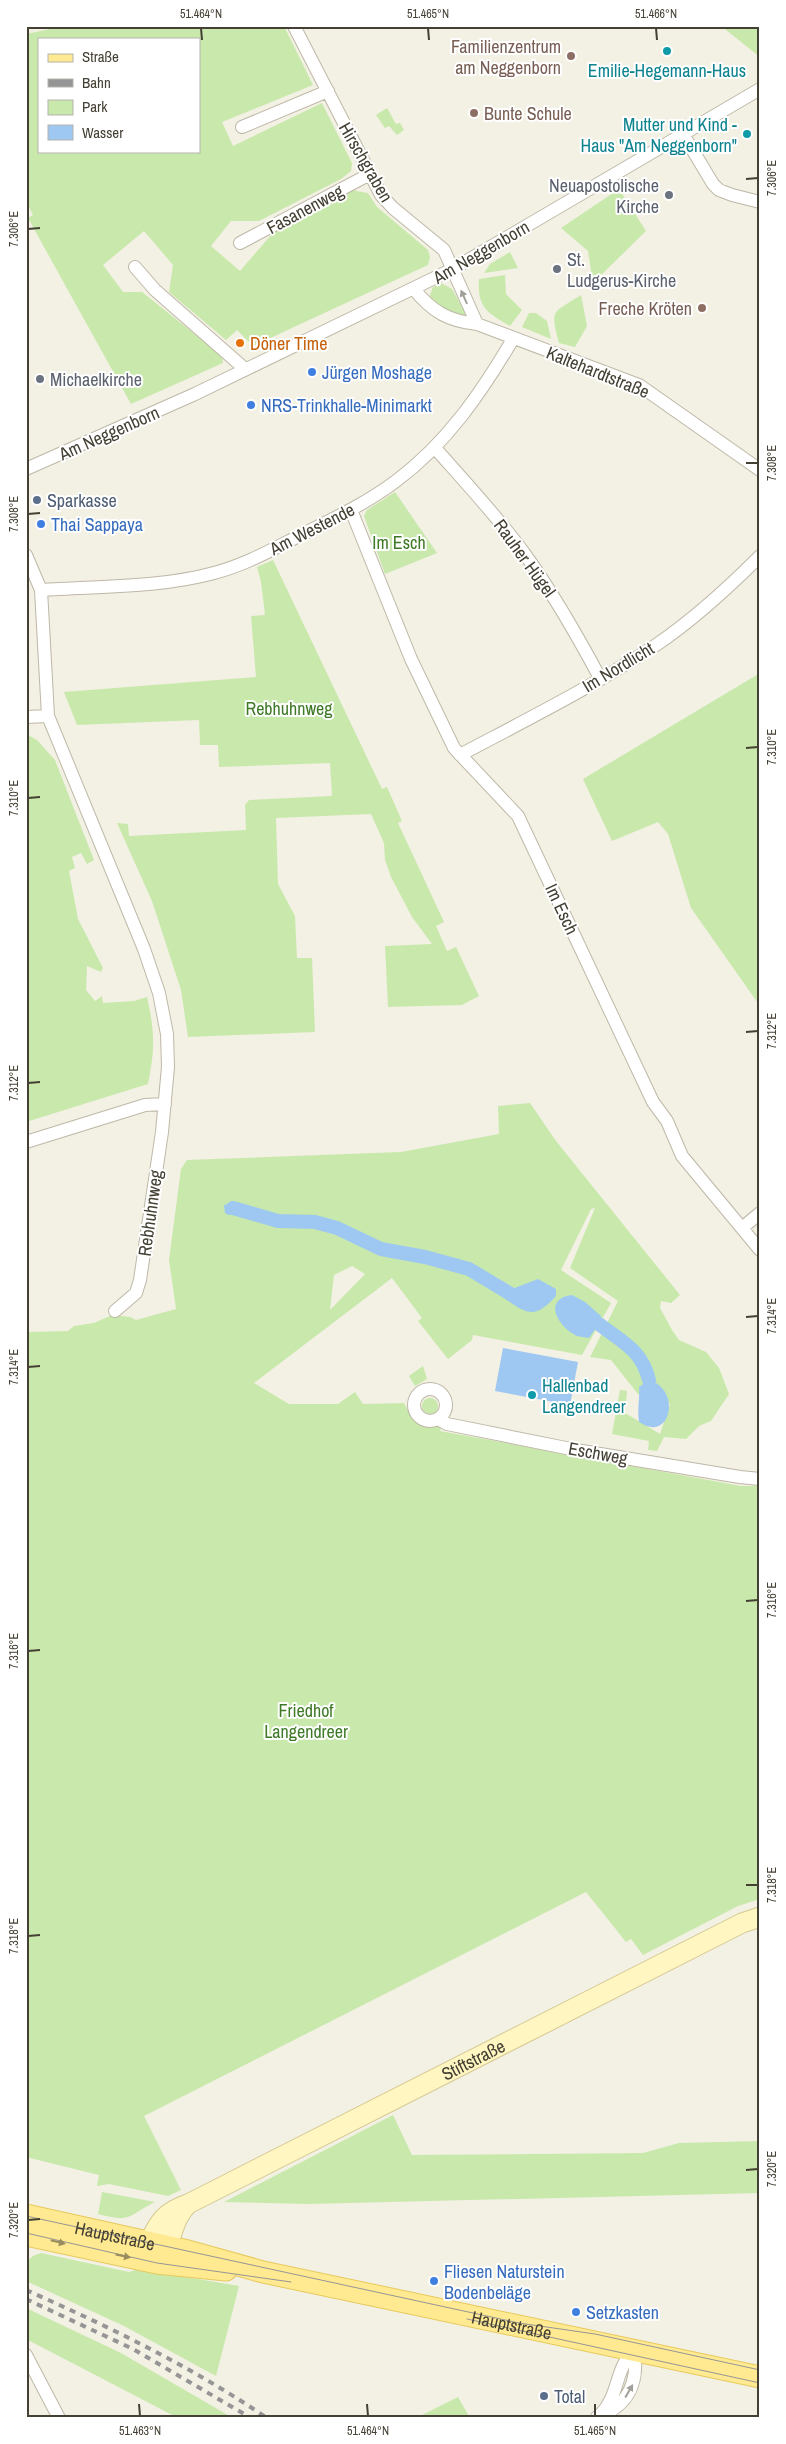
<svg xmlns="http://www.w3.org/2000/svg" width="786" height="2444" viewBox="0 0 786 2444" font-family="'Archivo Narrow',sans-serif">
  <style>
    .green { fill: #c8e9ab; fill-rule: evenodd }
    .water { fill: #9ec8f2 }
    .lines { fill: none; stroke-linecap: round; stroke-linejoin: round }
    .canal { stroke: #9ec8f2; stroke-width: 14 }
    .street-casing { stroke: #beb8a7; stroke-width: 14 }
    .secondary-casing { stroke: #d5c992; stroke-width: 21 }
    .primary-casing { stroke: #e7ca5e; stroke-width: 23 }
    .street { stroke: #fff; stroke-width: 12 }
    .secondary { stroke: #fff6c2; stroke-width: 19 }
    .primary { stroke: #ffea91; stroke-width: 21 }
    .tram { stroke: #959595; stroke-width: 1 }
    .rail { stroke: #959595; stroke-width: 4; stroke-dasharray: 6 6; stroke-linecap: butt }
    .oneway { fill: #a2a09a }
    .oneway2 { fill: #998c5e }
    .ticks { fill: none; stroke: #454034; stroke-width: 2 }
    .culture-dot { fill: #0f9aa8; stroke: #fff; stroke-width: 2 }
    .education-dot { fill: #8d6e63; stroke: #fff; stroke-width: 2 }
    .worship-dot { fill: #6b7280; stroke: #fff; stroke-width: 2 }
    .food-dot { fill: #e8710a; stroke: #fff; stroke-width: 2 }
    .shop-dot { fill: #3f7fe0; stroke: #fff; stroke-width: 2 }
    .service-dot { fill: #5c6f8a; stroke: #fff; stroke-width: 2 }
    .labels { text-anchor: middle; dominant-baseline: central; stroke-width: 4; stroke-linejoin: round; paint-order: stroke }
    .education-label { font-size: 18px; fill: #785e54; stroke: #fff; text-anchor: end }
    .culture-label { font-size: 18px; fill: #0d838f; stroke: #fff }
    .street-label { font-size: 18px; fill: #454034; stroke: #fff }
    .worship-label { font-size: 18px; fill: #5b616d; stroke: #fff; text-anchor: start }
    .food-label { font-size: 18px; fill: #c56008; stroke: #fff; text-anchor: start }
    .shop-label { font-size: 18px; fill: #366cbe; stroke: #fff; text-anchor: start }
    .service-label { font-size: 18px; fill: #4e5e75; stroke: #fff; text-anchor: start }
    .park-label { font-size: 18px; fill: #3e7926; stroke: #fff }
    .neatline { fill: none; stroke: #454034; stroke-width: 2 }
    .ticks-label { font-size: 12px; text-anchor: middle; fill: #454034 }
  </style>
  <rect width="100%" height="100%" fill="#f3f0e4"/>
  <path class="green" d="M65 26H284L313 85 222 122 233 146 322 103 352 163 351 171 341 179 259 221H231L211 246 240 271 272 234 354 188 356 191 368 193 377 207 428 250 430 257 428 265 253 346 237 330 226 340 169 292 173 265 144 231 103 265 123 292H142L222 356 223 363 131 404 28 218 33 215 26 201V34ZM39 39H199V151H39Z
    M721 26H760V57Z
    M387 108 396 124 400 123 404 130 397 135 389 126 385 128 376 115Z
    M619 189 646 231 593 283 588 251 561 228Z
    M510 252 518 268 484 273 490 264Z
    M505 275 506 294 522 310 510 326C487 313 477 307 479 279Z
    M441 283 452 289 466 314 462 316 431 302 430 295 433 287Z
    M581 295 587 326 575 347 559 343C550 308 552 314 581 295Z
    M529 313H536L547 321 551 339 522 327Z
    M395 492 437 553 385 574 364 516 367 510Z
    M273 560 382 789 387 787 402 821 398 823 444 922 436 926 447 951 456 947 479 996 462 1005 388 1007 385 946 432 944 412 917 391 877 385 860 384 843 371 814 276 818 278 884 295 916 297 958H312L315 1032 188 1037 181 990 152 901 117 823 128 824 129 836 246 830 245 805 249 800 332 796 330 763 219 767 218 745H200L199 720 77 725 64 692 256 677 251 616 265 615 261 582 257 567Z
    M760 673V1006L691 908 668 834 658 822 612 841 583 779Z
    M26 734 37 740 55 760 94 860 87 864 81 853 72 857 75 868 69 871 78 919 103 968 101 972 87 966 86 990 95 1001 102 996 103 1003 134 1001 147 997C155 1032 155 1049 148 1084L26 1122Z
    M530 1103 556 1141 680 1295 671 1303 661 1301 660 1308 672 1330 679 1340 706 1352 719 1368 729 1394 711 1421 699 1426 686 1439 664 1437 657 1451 648 1450 649 1441 612 1434 620 1390 627 1391 625 1413 660 1434 670 1404 638 1394 611 1360 590 1357 618 1301 570 1268 595 1208 591 1209 561 1270 611 1303 582 1355 473 1335 472 1340 448 1359 418 1321 422 1318 392 1278 254 1383 289 1404H338L355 1392 363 1404 404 1403 414 1421 428 1425 438 1424 441 1428 440 1431 741 1486H760V1899L738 1906 643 1955 631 1939 626 1942 586 1892 144 2116 181 2190 168 2196 109 2184 97 2186 99 2175 26 2157V1332L68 1331 74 1326 94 1323 112 1315 130 1317 136 1320 176 1309 169 1260 181 1169 187 1160 401 1152 499 1134 498 1106ZM352 1266 365 1274 330 1310 334 1275Z
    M423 1366 427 1379 415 1386 409 1376Z
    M422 1406a8 8 0 1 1 16 0a8 8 0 1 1-16 0Z
    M393 2115 412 2155 643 2153 679 2143 760 2141V2193L308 2204 224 2202Z
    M102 2192 155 2202C127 2216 132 2223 98 2214Z
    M41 2253 129 2272 139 2269 239 2286 216 2376 124 2326 26 2281V2262L33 2256Z
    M26 2308 121 2353 233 2418H178L26 2339Z
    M458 2397 470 2418H416Z"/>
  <path class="water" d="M235 1203 245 1210 244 1212 228 1215 225 1213 224 1205Z
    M538 1279 556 1289V1296C535 1319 528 1315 504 1298L507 1291Z
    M572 1295 585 1302 601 1316 599 1324 589 1338C585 1337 580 1337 577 1336 559 1328 541 1299 572 1295Z
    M503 1348 578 1362 570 1405 495 1391Z
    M649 1380C682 1389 671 1444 639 1422 637 1410 640 1399 639 1387Z"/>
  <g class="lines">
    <path class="canal" d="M233 1208 278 1221 315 1222 337 1228 381 1249 425 1257 469 1269 509 1293
      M599 1324C623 1343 641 1349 649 1380"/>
    <g class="street-casing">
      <path id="street" d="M294 26 381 195 393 208 444 250 477 324
        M242 127 328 91
        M683 134 713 184 719 190 732 195 760 202
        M240 243 370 174
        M135 267 155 290 245 369
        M414 289C432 312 449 321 477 324L639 385 760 470
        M435 448C466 483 497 516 524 553 553 593 577 635 600 678
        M26 469 195 394 453 269 760 89
        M351 510 411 659 454 748 518 816 653 1102 667 1121 682 1156 760 1250
        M26 555 41 590 48 716 144 949 159 993 167 1034 168 1067 162 1132 140 1280 136 1293 115 1311
        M41 590C98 586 159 588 214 573 245 565 273 549 301 535 333 519 367 503 396 481 447 443 481 393 513 339
        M26 717 48 716
        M460 755C526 720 594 686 656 645 693 620 728 588 760 556
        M26 1142 145 1105 165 1104
        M742 1228 760 1213
        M414 1405a16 16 0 1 1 32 0a16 16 0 1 1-32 0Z
        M438 1419 447 1424 576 1450 740 1477 760 1479
        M26 2355 59 2418
        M600 2415C620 2395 614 2370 634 2350
        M597 2417C629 2406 639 2382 634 2350"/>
    </g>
    <g class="secondary-casing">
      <g id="secondary">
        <path id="s1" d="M154 2255 149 2243C158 2222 166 2211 188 2204L742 1923 760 1917"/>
        <path d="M161 2258C173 2241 172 2219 188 2204"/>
      </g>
    </g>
    <g class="primary-casing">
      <g id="primary">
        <path id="s2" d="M26 2215 188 2251 263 2272 760 2377"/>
        <path d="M26 2235 157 2263 226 2270"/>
      </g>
    </g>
    <use href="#street" class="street"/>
    <use href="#secondary" class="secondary"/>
    <use href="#primary" class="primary"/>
    <g class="tram">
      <path id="s3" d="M26 2216 519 2323 595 2334 760 2370"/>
      <path d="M26 2233 157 2263 291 2282"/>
      <path d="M467 2319 760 2383"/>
    </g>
    <path class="rail" d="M26 2290C110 2327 192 2367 267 2418
      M26 2299 133 2349 251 2418"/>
  </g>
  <defs><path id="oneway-solid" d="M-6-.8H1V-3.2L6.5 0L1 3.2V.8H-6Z" transform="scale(1.25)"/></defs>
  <g class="oneway">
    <use href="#oneway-solid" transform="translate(464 297) rotate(-114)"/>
    <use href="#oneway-solid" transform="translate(629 2391) rotate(-60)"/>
  </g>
  <g class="oneway2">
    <use href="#oneway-solid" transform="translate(58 2242) rotate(14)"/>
    <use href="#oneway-solid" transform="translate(123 2256) rotate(12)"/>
  </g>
  <path class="ticks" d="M201 28 202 40M428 28 429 40M656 28 657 40M746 179 758 178M28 229 40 228M746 463H758M28 514 40 513M746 748 758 747M28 798 40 797M746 1032 758 1031M28 1083 40 1082M746 1317 758 1316M28 1367 40 1366M746 1601 758 1600M28 1651 40 1650M746 1885H758M28 1936 40 1935M746 2170 758 2169M28 2220 40 2219M139 2404 140 2416M367 2404 368 2416M595 2404V2416"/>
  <g class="culture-dot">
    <circle cx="667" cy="51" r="5"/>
    <circle cx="747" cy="134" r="5"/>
    <circle cx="532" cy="1395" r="5"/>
  </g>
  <g class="education-dot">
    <circle cx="571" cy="56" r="5"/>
    <circle cx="474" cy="113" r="5"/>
    <circle cx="702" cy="308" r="5"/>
  </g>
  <g class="worship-dot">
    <circle cx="669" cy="195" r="5"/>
    <circle cx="557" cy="269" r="5"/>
    <circle cx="40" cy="379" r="5"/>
  </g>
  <circle class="food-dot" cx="240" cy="343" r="5"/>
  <g class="shop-dot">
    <circle cx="312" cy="372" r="5"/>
    <circle cx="251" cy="405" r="5"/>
    <circle cx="41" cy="524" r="5"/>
    <circle cx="434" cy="2281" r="5"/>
    <circle cx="576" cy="2312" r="5"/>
  </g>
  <g class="service-dot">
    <circle cx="37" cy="500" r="5"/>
    <circle cx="544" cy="2396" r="5"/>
  </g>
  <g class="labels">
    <g class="education-label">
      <text x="561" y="46">Familienzentrum<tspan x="561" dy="21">am Neggenborn</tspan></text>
      <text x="484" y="113" text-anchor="start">Bunte Schule</text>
      <text x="692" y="308">Freche Kröten</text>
    </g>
    <g class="culture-label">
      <text x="667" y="70">Emilie-Hegemann-Haus</text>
      <text x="737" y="124" text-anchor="end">Mutter und Kind -<tspan x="737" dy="21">Haus "Am Neggenborn"</tspan></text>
      <text x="542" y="1385" text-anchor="start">Hallenbad<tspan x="542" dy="21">Langendreer</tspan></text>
    </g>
    <g class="street-label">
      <text transform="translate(366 162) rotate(60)">Hirschgraben</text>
      <text transform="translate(305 209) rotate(-28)">Fasanenweg</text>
      <text transform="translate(481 252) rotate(-30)">Am Neggenborn</text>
      <text transform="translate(598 372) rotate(22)">Kaltehardtstraße</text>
      <text transform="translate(109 433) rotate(-24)">Am Neggenborn</text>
      <text transform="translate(312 529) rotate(-27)">Am Westende</text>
      <text transform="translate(525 558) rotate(54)">Rauher Hügel</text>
      <text transform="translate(618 667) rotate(-31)">Im Nordlicht</text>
      <text transform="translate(562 909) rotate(65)">Im Esch</text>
      <text transform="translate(150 1213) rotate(-82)">Rebhuhnweg</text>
      <text transform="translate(598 1453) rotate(10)">Eschweg</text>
      <text stroke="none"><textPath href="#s1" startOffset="390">Stiftstraße</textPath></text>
      <text stroke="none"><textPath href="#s3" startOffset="91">Hauptstraße</textPath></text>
      <text stroke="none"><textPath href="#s2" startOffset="498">Hauptstraße</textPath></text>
    </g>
    <g class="worship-label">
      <text x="659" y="185" text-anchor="end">Neuapostolische<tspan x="659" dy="21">Kirche</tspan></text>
      <text x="567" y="259">St.<tspan x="567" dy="21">Ludgerus-Kirche</tspan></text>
      <text x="50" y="379">Michaelkirche</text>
    </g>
    <g class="food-label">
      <text x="250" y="343">Döner Time</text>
    </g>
    <g class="shop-label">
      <text x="322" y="372">Jürgen Moshage</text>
      <text x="261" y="405">NRS-Trinkhalle-Minimarkt</text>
      <text x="51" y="524">Thai Sappaya</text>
      <text x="444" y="2271">Fliesen Naturstein<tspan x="444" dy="21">Bodenbeläge</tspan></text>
      <text x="586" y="2312">Setzkasten</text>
    </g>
    <g class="service-label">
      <text x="47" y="500">Sparkasse</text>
      <text x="554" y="2396">Total</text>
    </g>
    <g class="park-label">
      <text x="399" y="542">Im Esch</text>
      <text x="289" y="708">Rebhuhnweg</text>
      <text x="306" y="1710">Friedhof<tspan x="306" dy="21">Langendreer</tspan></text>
    </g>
  </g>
  <rect width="786" height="2444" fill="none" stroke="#ffffff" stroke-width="55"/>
  <rect x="38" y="38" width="162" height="115" fill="#ffffff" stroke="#b5b3ae"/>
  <rect x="48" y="54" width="25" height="8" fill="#ffea91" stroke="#b5b3ae"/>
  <text x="82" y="62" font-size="15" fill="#454034">Straße</text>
  <rect x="48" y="79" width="25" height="8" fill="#959595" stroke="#b5b3ae"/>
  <text x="82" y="88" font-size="15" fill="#454034">Bahn</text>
  <rect x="48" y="100" width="25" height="15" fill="#c8e9ab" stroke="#b5b3ae"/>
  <text x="82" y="112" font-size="15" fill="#454034">Park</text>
  <rect x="48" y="125" width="25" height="15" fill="#9ec8f2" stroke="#b5b3ae"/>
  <text x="82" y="138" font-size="15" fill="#454034">Wasser</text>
  <rect x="28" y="28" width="730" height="2388" class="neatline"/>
  <g class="ticks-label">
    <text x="201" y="18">51.464°N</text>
    <text x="428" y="18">51.465°N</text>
    <text x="656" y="18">51.466°N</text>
    <text transform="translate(772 178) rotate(-90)" y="4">7.306°E</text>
    <text transform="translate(14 229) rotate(-90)" y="4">7.306°E</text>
    <text transform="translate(772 463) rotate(-90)" y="4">7.308°E</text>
    <text transform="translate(14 514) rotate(-90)" y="4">7.308°E</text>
    <text transform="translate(772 747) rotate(-90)" y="4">7.310°E</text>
    <text transform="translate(14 798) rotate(-90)" y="4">7.310°E</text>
    <text transform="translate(772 1031) rotate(-90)" y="4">7.312°E</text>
    <text transform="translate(14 1083) rotate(-90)" y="4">7.312°E</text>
    <text transform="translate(772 1316) rotate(-90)" y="4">7.314°E</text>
    <text transform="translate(14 1367) rotate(-90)" y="4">7.314°E</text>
    <text transform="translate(772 1600) rotate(-90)" y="4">7.316°E</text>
    <text transform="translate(14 1651) rotate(-90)" y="4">7.316°E</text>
    <text transform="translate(772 1885) rotate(-90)" y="4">7.318°E</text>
    <text transform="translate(14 1936) rotate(-90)" y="4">7.318°E</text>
    <text transform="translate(772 2169) rotate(-90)" y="4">7.320°E</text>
    <text transform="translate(14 2220) rotate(-90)" y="4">7.320°E</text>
    <text x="140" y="2435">51.463°N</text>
    <text x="368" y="2435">51.464°N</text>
    <text x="595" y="2435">51.465°N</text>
  </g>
</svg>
